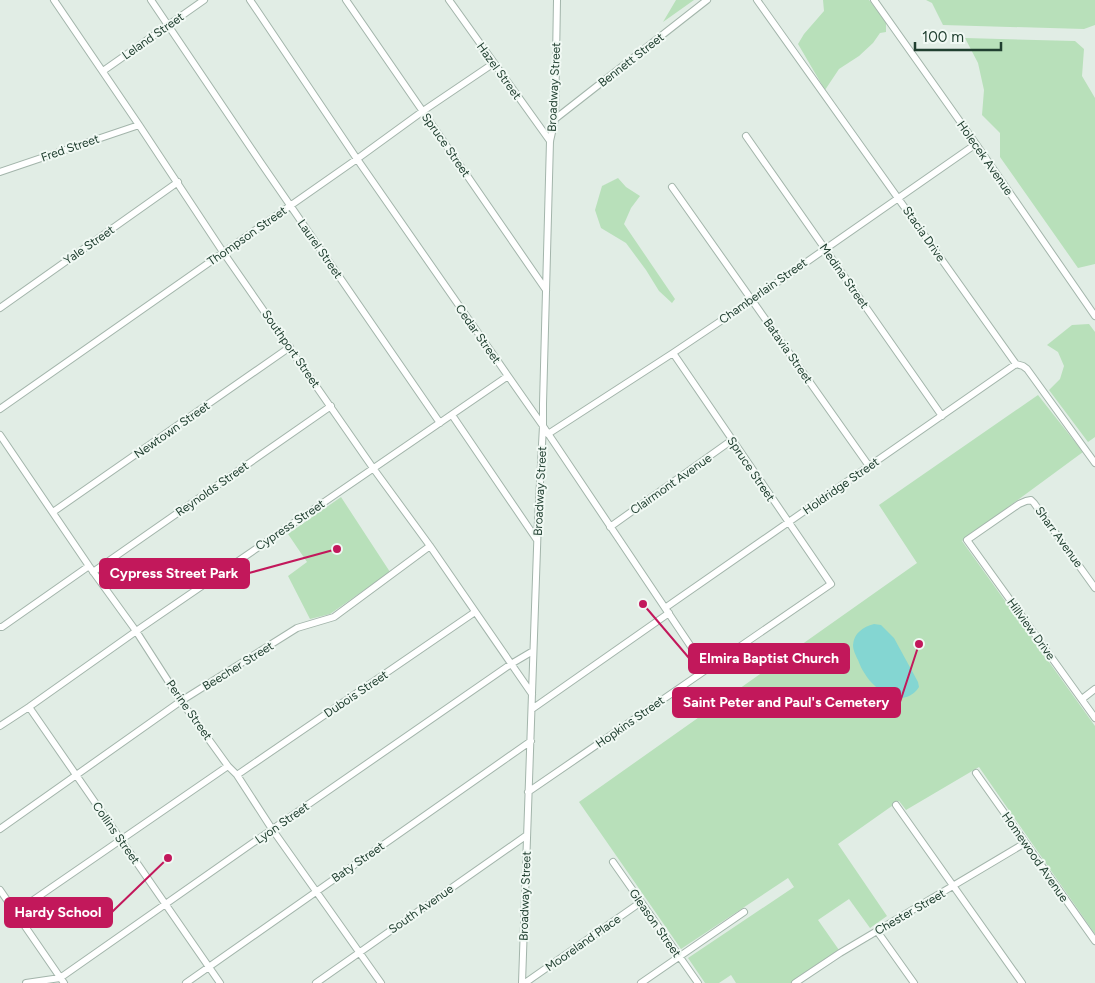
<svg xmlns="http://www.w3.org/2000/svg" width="1095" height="983" viewBox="0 0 1095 983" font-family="Figtree,sans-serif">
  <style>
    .green { fill: #b8e0ba }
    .water { fill: #84d6d2 }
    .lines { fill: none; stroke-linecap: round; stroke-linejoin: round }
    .minor-casing { stroke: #a3b5ab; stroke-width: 8 }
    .minor { stroke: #fff; stroke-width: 6 }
    .labels { text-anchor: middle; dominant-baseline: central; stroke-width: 4; stroke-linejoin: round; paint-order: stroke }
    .street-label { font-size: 12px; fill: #203f30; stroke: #f1f9f4 }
    .leader { fill: none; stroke: #c2185b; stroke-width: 2 }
    .callout-dot { fill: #c2185b; stroke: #f1f9f4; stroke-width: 2 }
    .callout { fill: #c2185b; stroke: #c2185b; stroke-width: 2 }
    .callout-label { font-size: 14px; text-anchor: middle; font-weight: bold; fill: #fff }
  </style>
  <rect width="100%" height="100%" fill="#e1ede5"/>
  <path class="green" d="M676 0H694L663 22Z
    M823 0H869L886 22V32L880 33 873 43 859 56 839 69 825 90 798 44 804 34 824 11Z
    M926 0H1095V25L1084 29 943 25 932 3Z
    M965 38 1075 41 1084 49 1082 76 1095 98V264L1078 268 1000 157V133L982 115 984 90 978 63Z
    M618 178 626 187 640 196 631 208 624 224 675 299 672 303 659 291 646 270 626 243 601 228 595 210 602 186Z
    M1089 324 1095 332V437L1088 442 1049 390 1060 379 1064 366 1058 352 1047 345 1072 325Z
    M1038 395 1083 452 962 541 1095 726V934L979 767 906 810 899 801 838 844 887 916 870 928 849 899 818 920 839 950 791 983H736L731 975 719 983H705L688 958 794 887 788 878 681 949 579 802 917 563 879 505Z
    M341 497 390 572 330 614 310 619 288 576 307 562 288 534Z"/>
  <path class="water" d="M874 624 881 625 894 638 918 682 919 687C904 710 876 692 865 674 862 670 860 665 858 660 856 656 853 650 853 645 854 633 863 627 874 624Z"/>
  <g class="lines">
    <g class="minor-casing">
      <path id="minor" d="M54 0 139 125 223 252 373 468 430 546 532 694
        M151 0 261 163 440 423
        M250 0 357 159 508 376 543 426 706 669
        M346 0 546 290
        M449 0 550 141
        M757 0 1016 364 1023 366 1027 369 1095 463
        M874 0 976 144 1095 316
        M103 71 204 0
        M555 119 707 0
        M746 136 942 416
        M0 172 139 125
        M672 187 869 466
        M0 308 178 182
        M0 409 357 159 423 111 494 63
        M452 415 537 540
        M548 434 673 353 752 300 976 144
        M0 435 89 566 136 631 181 701 228 766 237 775 272 829 381 983
        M53 512 290 347
        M610 527 732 440
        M93 572 331 406
        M1095 588 1034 503 1031 500 1026 501 1019 504 967 540 1095 718
        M665 608 1016 364
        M0 627H2L89 566
        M1082 699 1095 689
        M29 707 220 983
        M532 709 669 613
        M0 726 29 707 142 627 508 376
        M976 773 1095 941
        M237 775 475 612
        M528 792C629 723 729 653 831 584L673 353
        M896 805 1022 983
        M0 829 181 701 297 628 334 617 430 546
        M613 862 698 983
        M0 890 64 983
        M16 912 228 766
        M877 931 914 983
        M26 983 60 978 277 826 511 664 533 651
        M186 983 531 741
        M316 983 527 835
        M522 983 538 520 543 426V404L550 141 555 119 557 0
        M525 983 641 902
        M641 983 744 912
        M795 983 840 953 1025 843"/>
    </g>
    <use href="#minor" class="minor"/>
  </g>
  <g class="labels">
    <g class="street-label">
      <text transform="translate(153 36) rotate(-35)">Leland Street</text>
      <text transform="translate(631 60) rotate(-38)">Bennett Street</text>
      <text transform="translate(499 71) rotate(54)">Hazel Street</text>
      <text transform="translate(554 87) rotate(-87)">Broadway Street</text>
      <text transform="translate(446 145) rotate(55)">Spruce Street</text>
      <text transform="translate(70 148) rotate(-19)">Fred Street</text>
      <text transform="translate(985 158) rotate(55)">Holecek Avenue</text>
      <text transform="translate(924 234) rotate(55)">Stacia Drive</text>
      <text transform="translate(247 236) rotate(-35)">Thompson Street</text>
      <text transform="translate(89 245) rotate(-35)">Yale Street</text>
      <text transform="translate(320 249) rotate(55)">Laurel Street</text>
      <text transform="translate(844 276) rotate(55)">Medina Street</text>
      <text transform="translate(763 291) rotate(-35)">Chamberlain Street</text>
      <text transform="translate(478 334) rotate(55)">Cedar Street</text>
      <text transform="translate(291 349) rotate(55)">Southport Street</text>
      <text transform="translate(788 351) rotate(55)">Batavia Street</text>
      <text transform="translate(172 430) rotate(-35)">Newtown Street</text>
      <text transform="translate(751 469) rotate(56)">Spruce Street</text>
      <text transform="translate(671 484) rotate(-35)">Clairmont Avenue</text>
      <text transform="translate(841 486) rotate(-35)">Holdridge Street</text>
      <text transform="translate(212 489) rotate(-35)">Reynolds Street</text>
      <text transform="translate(540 491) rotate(-87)">Broadway Street</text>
      <text transform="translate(290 525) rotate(-34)">Cypress Street</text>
      <text transform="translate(1059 537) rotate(54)">Sharr Avenue</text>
      <text transform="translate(1031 629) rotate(54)">Hillview Drive</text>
      <text transform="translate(238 666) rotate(-32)">Beecher Street</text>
      <text transform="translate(356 694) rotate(-34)">Dubois Street</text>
      <text transform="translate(189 710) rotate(55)">Perine Street</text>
      <text transform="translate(630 722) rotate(-35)">Hopkins Street</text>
      <text transform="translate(282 823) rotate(-35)">Lyon Street</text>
      <text transform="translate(116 833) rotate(55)">Collins Street</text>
      <text transform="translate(1035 857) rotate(55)">Homewood Avenue</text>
      <text transform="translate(358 862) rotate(-35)">Baty Street</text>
      <text transform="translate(525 896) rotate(-88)">Broadway Street</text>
      <text transform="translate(421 909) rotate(-35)">South Avenue</text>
      <text transform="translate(910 912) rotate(-30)">Chester Street</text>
      <text transform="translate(655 923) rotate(55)">Gleason Street</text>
      <text transform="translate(583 943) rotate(-35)">Mooreland Place</text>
    </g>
  </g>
  <path class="leader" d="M337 549L249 573M643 604L689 658M919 644L900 702M168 858L112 912"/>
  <g class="callout-dot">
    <circle cx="337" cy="549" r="5"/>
    <circle cx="643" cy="604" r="5"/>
    <circle cx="919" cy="644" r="5"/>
    <circle cx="168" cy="858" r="5"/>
  </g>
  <g class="callout">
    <rect x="100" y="559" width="149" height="29" rx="5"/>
    <rect x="689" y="644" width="160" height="29" rx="5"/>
    <rect x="673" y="688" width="227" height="29" rx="5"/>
    <rect x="5" y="898" width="107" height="29" rx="5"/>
  </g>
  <g class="callout-label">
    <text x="174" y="578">Cypress Street Park</text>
    <text x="769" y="663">Elmira Baptist Church</text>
    <text x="786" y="707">Saint Peter and Paul's Cemetery</text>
    <text x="58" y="917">Hardy School</text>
  </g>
  <path d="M915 42v8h86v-8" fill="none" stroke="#203f30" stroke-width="2.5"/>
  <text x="922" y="42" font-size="15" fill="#203f30" stroke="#f1f9f4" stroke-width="4" paint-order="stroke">100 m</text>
</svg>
